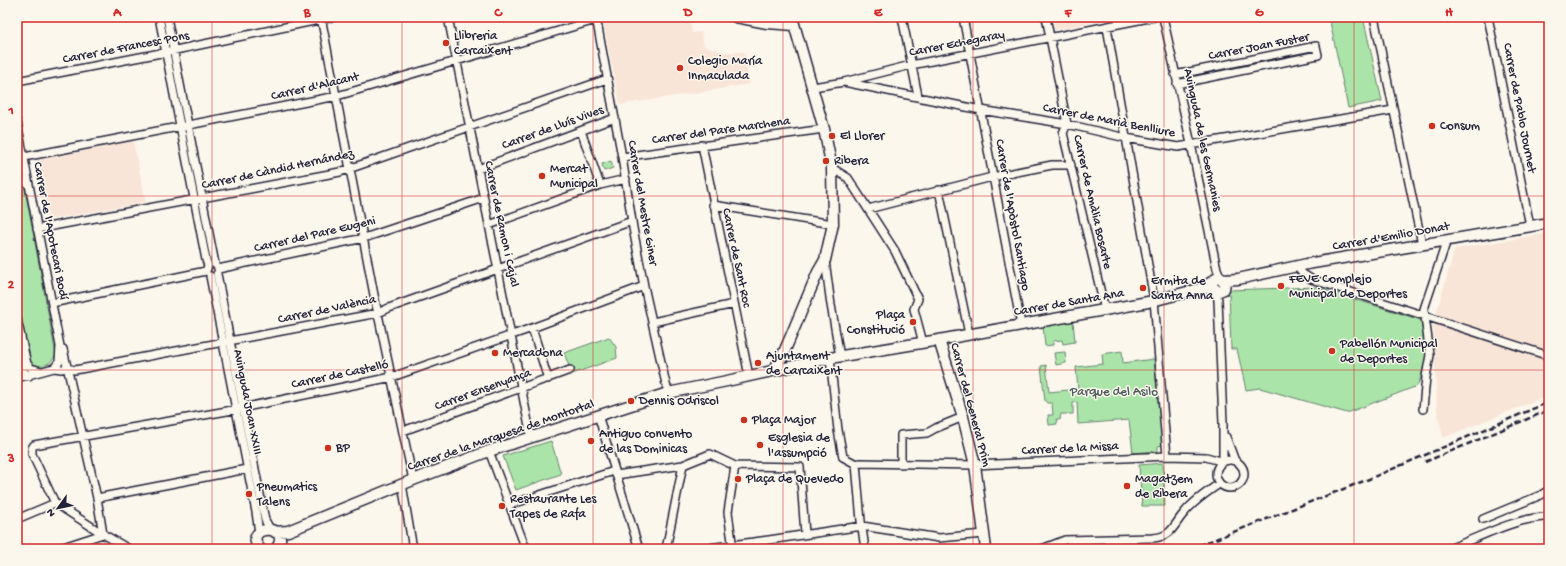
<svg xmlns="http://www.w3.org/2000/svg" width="1566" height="566" viewBox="0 0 1566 566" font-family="'Gochi Hand',sans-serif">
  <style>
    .built { fill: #f9e5d8 }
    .green { fill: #abe4a8; stroke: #668372 }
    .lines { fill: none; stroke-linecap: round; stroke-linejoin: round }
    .street-casing { stroke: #22223b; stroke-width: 10 }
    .secondary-casing { stroke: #22223b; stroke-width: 13 }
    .street { stroke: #fbf7ec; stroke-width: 7 }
    .secondary { stroke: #fbf7ec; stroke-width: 10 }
    .rail { stroke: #22223b; stroke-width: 2.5; stroke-dasharray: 6 3; stroke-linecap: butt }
    .grid { fill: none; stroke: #d62828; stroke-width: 1; stroke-opacity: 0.55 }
    .poi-dot { fill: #c8321e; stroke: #fbf7ec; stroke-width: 1.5 }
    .labels { text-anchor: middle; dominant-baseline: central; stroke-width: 3; stroke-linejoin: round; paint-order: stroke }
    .poi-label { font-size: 13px; fill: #22223b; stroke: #fbf7ec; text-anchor: start }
    .street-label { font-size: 13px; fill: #22223b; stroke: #fbf7ec }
    .park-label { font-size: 13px; fill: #4b5c5c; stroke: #fbf7ec }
    .neatline { fill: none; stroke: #d62828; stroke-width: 1.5 }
    .grid-label { font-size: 13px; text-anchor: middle; font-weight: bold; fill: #d62828 }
  </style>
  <rect width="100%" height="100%" fill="#fbf7ec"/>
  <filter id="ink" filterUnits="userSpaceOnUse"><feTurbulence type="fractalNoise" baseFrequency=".025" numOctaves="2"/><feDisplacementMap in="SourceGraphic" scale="8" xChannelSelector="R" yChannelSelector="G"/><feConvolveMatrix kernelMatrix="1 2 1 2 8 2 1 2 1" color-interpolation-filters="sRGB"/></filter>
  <g filter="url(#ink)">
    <path class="built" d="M633 17H690L692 33 701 32 704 46 724 52H744L750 84 620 105 603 22Z
      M1052 17H1122L1055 30Z
      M133 141 146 202 48 220 37 162 39 160Z
      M1549 233V395L1443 438 1437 411 1433 324 1455 249Z"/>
    <path class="green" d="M1329 17H1363L1382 101 1348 108Z
      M17 147 56 355C50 364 44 368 33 366L28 359 17 299Z
      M611 161 613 168 604 171 602 164Z
      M1316 287 1424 321 1425 348 1427 354 1421 377 1417 386 1347 413 1260 388 1246 390 1237 349H1231L1229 290Z
      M1073 321 1075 342 1063 344 1062 340 1053 341V345L1045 346 1043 326Z
      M609 337 616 347 617 358 572 374 564 353Z
      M1122 351 1123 363 1154 359 1163 445 1158 446V451L1133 453 1129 420 1078 424 1077 402 1073 403V414H1061L1060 420 1056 419 1057 424 1049 425 1048 415H1053L1052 403H1047L1045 401 1041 366 1046 365 1049 392 1078 389 1076 367 1103 364 1102 354Z
      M1065 352 1066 363 1056 365 1054 353Z
      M551 441 561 474 516 490 503 456Z
      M1163 463 1165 506H1142L1139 465Z"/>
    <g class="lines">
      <g class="street-casing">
        <path id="street" d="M159 17 206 260 208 266 206 271
          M167 17 215 264
          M321 17 374 295 413 480
          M448 17 531 437
          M596 17 622 157 633 228 644 286 668 393
          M902 17 918 96
          M963 17 1021 325
          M1046 17 1067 124 1063 133 1105 310
          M1163 17 1191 144 1217 269 1221 278
          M1374 17 1422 244
          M1488 17 1530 226
          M1107 27 1154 300 1167 456
          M1175 75 1316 46 1318 55 1177 84
          M17 81 166 52 333 17
          M844 82 981 110 1067 124 1126 138 1178 147 1393 110
          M813 87 844 82 911 65 1154 17
          M17 122 60 346 59 362 54 368
          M581 131 600 185
          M702 145 749 376
          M24 157 337 96 606 17
          M622 157 824 129
          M832 168 848 178 895 251 918 299 914 309 923 343
          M478 169 615 118
          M17 183 28 181
          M939 190 969 334
          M713 205 833 224
          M868 209 992 177 1052 165H1071
          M489 225 600 185 626 179
          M37 229 340 172 607 79
          M825 260 831 305 840 357
          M1296 266 1303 274 1311 279 1549 356
          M218 269 364 238 484 198
          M217 274 263 510 265 520 270 529
          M210 276 256 512 259 533
          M1215 290 1218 300 1223 423V462
          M52 303 206 271
          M17 319 27 364 31 368 41 371
          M653 322 734 304
          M532 328 548 379
          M17 347C19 357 19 370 29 376
          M830 358 838 430 843 457 856 464
          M17 378 54 368 61 369 67 368 75 370 378 313 389 308 632 221
          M1423 409 1426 377 1430 355 1424 309 1447 240
          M598 415 639 549
          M403 431 570 370
          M1226 437 1235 461
          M489 451 526 549
          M1216 474a14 14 0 1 1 28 0a14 14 0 1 1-28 0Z
          M856 464 860 463 975 465 1167 456 1206 457 1217 460 1221 463
          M856 464 861 521 865 549
          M901 464V435L927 433 936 428 963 417
          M616 475 683 465 710 454 735 466 800 467 805 534
          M402 484 413 549
          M97 498 247 469
          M509 505 614 471
          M17 519 55 503
          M1483 519 1541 495 1549 490
          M57 549 103 534 97 498 63 349
          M129 549 103 534 55 503 32 454V448L34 445 227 411 392 377 532 328 644 286
          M666 549 683 465
          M701 549 769 540 862 526 939 538 984 534
          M733 549 728 512 735 466
          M1042 549 1065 540 1152 538C1173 537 1173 525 1185 512 1194 501 1207 492 1219 484
          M1449 549C1477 538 1520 516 1549 517"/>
      </g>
      <g class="secondary-casing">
        <path id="secondary" d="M736 17 767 23 794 25
          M1223 280 1238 279 1307 264 1549 223
          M1203 288 1217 278 1222 279 1225 283 1224 289 1219 291 1214 289 1212 285
          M939 340 963 417 975 465 986 549
          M773 371 782 357 818 272 825 260 833 224 832 168 824 129 792 17
          M275 532 288 531 413 480 489 451 668 393 727 381 830 358 939 340 1148 302 1203 288 1214 289
          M260 549C240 524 295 523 276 549"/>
      </g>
      <use href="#street" class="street"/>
      <use href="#secondary" class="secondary"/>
      <path class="rail" d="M1425 462 1549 410
        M1190 549 1369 479 1549 402"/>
    </g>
  </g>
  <path class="grid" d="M212 17V549M402 17V549M593 17V549M783 17V549M973 17V549M1164 17V549M1354 17V549M17 196H1549M17 370H1549"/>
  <g class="poi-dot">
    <circle cx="446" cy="43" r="4"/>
    <circle cx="680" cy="68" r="4"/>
    <circle cx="1432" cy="126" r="4"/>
    <circle cx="832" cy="136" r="4"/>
    <circle cx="826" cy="161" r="4"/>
    <circle cx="542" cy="176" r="4"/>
    <circle cx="1281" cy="286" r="4"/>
    <circle cx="1143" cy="288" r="4"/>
    <circle cx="913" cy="322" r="4"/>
    <circle cx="1332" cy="351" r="4"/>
    <circle cx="495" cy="353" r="4"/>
    <circle cx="758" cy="363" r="4"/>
    <circle cx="631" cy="401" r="4"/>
    <circle cx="744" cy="420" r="4"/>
    <circle cx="591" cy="441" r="4"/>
    <circle cx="760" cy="445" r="4"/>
    <circle cx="328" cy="448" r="4"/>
    <circle cx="738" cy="479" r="4"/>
    <circle cx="1127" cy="486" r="4"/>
    <circle cx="249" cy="494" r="4"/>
    <circle cx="502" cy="506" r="4"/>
  </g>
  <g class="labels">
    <g class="poi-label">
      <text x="454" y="36">Llibreria<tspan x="454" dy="15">Carcaixent</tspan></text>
      <text x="688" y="61">Colegio María<tspan x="688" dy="15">Inmaculada</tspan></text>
      <text x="1440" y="126">Consum</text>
      <text x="840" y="136">El Llorer</text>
      <text x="834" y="161">Ribera</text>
      <text x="550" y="169">Mercat<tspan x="550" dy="15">Municipal</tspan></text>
      <text x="1289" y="279">FEVE Complejo<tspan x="1289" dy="15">Municipal de Deportes</tspan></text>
      <text x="1151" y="281">Ermita de<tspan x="1151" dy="15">Santa Anna</tspan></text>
      <text x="905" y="315" text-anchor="end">Plaça<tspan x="905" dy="15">Constitució</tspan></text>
      <text x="1340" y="344">Pabellón Municipal<tspan x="1340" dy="15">de Deportes</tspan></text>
      <text x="503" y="353">Mercadona</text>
      <text x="766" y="356">Ajuntament<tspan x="766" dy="15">de Carcaixent</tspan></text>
      <text x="639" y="401">Dennis Odriscol</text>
      <text x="752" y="420">Plaça Major</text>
      <text x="599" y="434">Antiguo convento<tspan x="599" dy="15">de las Dominicas</tspan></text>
      <text x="768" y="438">Esglesia de<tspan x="768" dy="15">l'assumpció</tspan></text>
      <text x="336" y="448">BP</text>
      <text x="746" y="479">Plaça de Quevedo</text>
      <text x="1135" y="479">Magatzem<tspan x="1135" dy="15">de Ribera</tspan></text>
      <text x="257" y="487">Pneumatics<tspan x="257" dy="15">Talens</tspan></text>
      <text x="510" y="499">Restaurante Les<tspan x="510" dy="15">Tapes de Rafa</tspan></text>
    </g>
    <g class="street-label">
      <text transform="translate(957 44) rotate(-11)">Carrer Echegaray</text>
      <text transform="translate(1259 47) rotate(-11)">Carrer Joan Fuster</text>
      <text transform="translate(126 48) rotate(-11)">Carrer de Francesc Pons</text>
      <text transform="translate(315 87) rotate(-13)">Carrer d'Alacant</text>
      <text transform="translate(1519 108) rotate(79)">Carrer de Pablo Journet</text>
      <text transform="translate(1109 121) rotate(11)">Carrer de Marià Benlliure</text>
      <text transform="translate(553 128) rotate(-20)">Carrer de Lluís Vives</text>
      <text transform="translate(721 131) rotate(-8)">Carrer del Pare Marchena</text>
      <text transform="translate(1202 140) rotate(78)">Avinguda de les Germanies</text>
      <text transform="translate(278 170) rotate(-12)">Carrer de Càndid Hernández</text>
      <text transform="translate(1092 202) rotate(77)">Carrer de Amàlia Bosarte</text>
      <text transform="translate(642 203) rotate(80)">Carrer del Mestre Giner</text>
      <text transform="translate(1012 215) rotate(80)">Carrer de l'Apòstol Santiago</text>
      <text transform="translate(501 224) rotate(78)">Carrer de Ramon i Cajal</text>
      <text transform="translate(50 231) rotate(79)">Carrer de l'Apotecari Bodí</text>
      <text transform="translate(315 235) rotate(-13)">Carrer del Pare Eugeni</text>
      <text transform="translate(1391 237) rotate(-10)">Carrer d'Emilio Donat</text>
      <text transform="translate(736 258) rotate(78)">Carrer de Sant Roc</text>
      <text transform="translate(1069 303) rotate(-10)">Carrer de Santa Ana</text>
      <text transform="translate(327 310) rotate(-12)">Carrer de València</text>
      <text transform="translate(340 375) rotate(-12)">Carrer de Castelló</text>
      <text transform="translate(483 390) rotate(-20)">Carrer Ensenyança</text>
      <text transform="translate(247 402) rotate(79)">Avinguda Joan XXIII</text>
      <text transform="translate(970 405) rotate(75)">Carrer del General Prim</text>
      <text transform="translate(501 436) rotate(-19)">Carrer de la Marquesa de Montortal</text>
      <text transform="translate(1070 449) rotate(-3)">Carrer de la Missa</text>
    </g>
    <g class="park-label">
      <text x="1114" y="392">Parque del Asilo</text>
    </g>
  </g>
  <rect width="1566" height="566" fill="none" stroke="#fbf7ec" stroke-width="44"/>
  <g transform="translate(58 508) rotate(237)" stroke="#fbf7ec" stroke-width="3" paint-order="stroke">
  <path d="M0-3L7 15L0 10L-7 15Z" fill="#22223b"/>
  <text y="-6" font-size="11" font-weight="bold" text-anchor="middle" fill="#22223b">N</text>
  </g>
  <rect x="22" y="22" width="1522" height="522" class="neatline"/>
  <g class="grid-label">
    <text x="117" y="16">A</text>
    <text x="307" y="16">B</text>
    <text x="498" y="16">C</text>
    <text x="688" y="16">D</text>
    <text x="878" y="16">E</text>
    <text x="1068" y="16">F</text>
    <text x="1259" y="16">G</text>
    <text x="1449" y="16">H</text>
    <text x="11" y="114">1</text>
    <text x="11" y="288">2</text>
    <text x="11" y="462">3</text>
  </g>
</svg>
